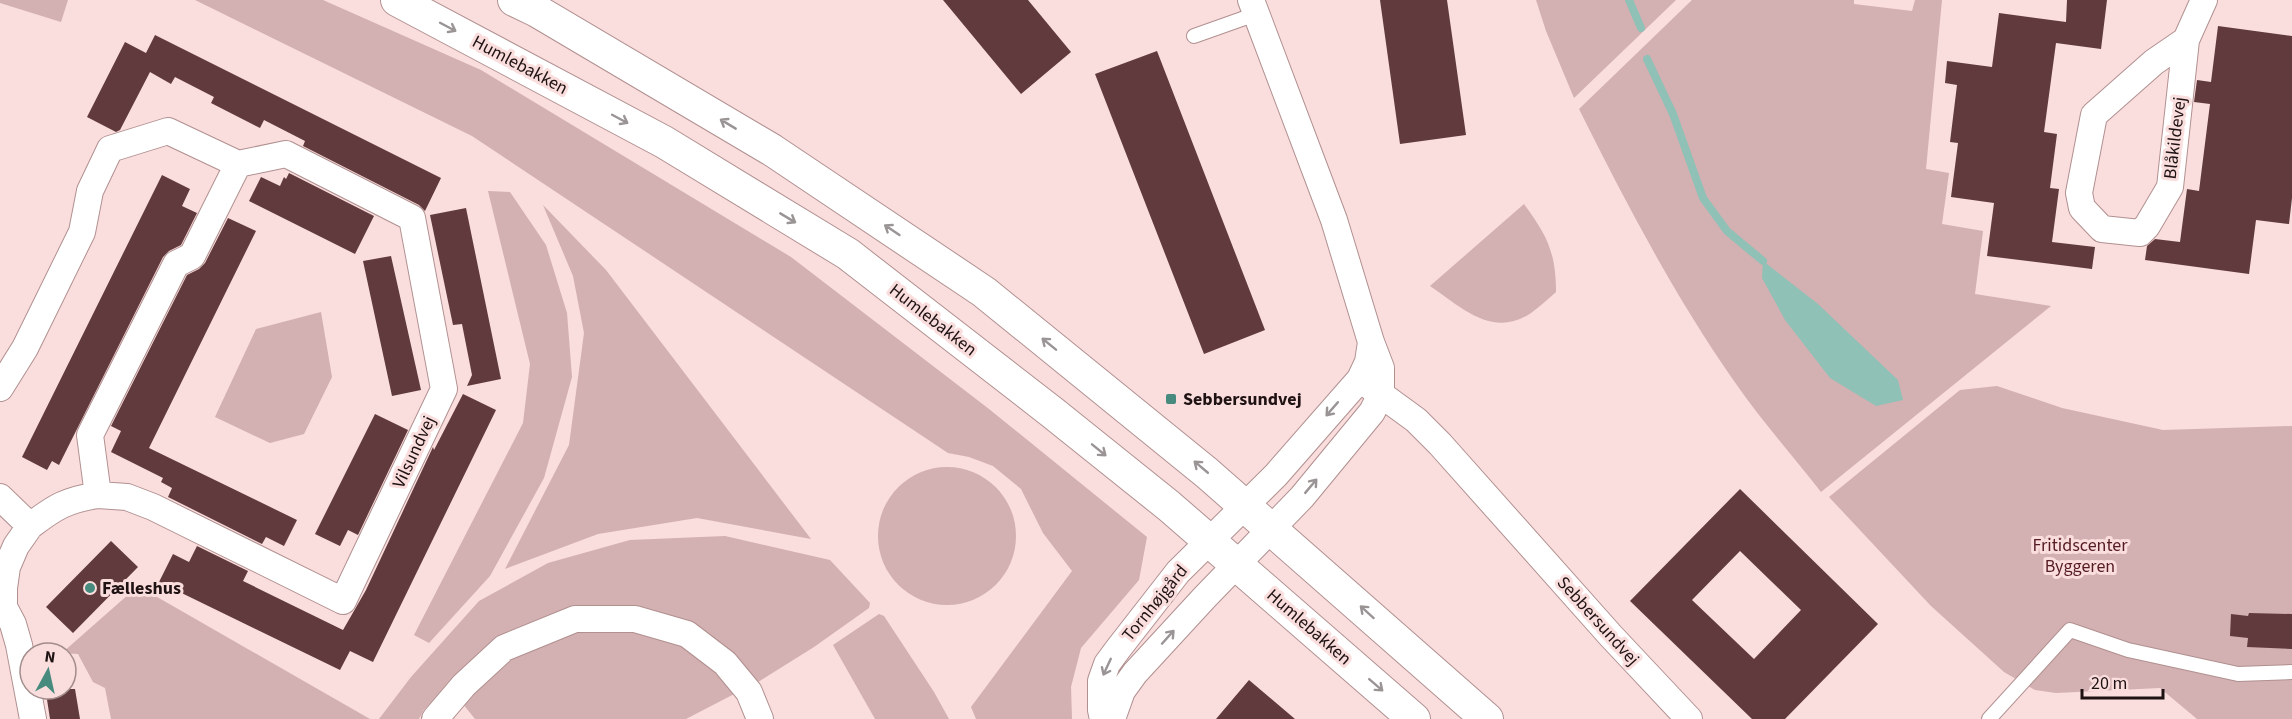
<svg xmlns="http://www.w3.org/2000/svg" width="2292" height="719" viewBox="0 0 2292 719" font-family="'Source Sans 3',sans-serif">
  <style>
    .green { fill: #d3b0b1 }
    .water { fill: #8fc1b7 }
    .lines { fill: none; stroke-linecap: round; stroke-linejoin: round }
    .stream { stroke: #8fc1b7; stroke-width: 8 }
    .building { fill: #603a3c; fill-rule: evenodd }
    .service-casing { stroke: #b19090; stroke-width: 16 }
    .minor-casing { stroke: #b19090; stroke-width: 28 }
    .tertiary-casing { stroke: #b19090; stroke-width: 34 }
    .service { stroke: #fff; stroke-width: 14 }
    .minor { stroke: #fff; stroke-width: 26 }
    .tertiary { stroke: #fff; stroke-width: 32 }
    .oneway { stroke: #9a9495 }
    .poi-dot { fill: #478a7e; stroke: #fadddd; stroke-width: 2 }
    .labels { text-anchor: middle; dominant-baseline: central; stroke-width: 6; stroke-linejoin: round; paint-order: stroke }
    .street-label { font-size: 18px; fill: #1f1213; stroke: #fadddd }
    .poi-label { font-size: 18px; font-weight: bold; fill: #1f1213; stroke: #fadddd; text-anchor: start }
    .park-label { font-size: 18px; fill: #541b21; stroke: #fadddd }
  </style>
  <rect width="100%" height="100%" fill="#fadddd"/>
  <path class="green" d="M0 0H68L61 22 0 3Z
    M195 0H323L481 70 791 257 989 409 1147 537 1139 580 1081 648 1071 687 1072 719H976L971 707 1072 571 1043 533 1021 489 993 466 969 457 948 453 472 136Z
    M1536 0H1676L1574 98 1546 31Z
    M1692 0H1854V4L1912 11 1915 0H1942L1926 169 1949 173 1942 224 1983 231 1975 294 2051 306 1821 492C1792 455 1761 420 1734 381 1674 295 1626 203 1579 109Z
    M488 191 510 192 546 245 567 313 572 377 544 478 490 576 429 643 414 635 523 423 530 364Z
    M1524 204C1547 235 1556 253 1556 292 1548 299 1539 307 1531 313 1493 339 1461 307 1430 286Z
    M543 205 606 270 811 539 697 518 598 534 505 569 569 445 584 333 573 276Z
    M321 312 332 377 304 434 270 443 215 417 256 329Z
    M1997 386 2062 408 2163 430 2292 426V719H2197L2160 688 2056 693 2035 690 2004 672 1931 606 1829 497 1960 390Z
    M878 536a69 69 0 1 1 138 0a69 69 0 1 1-138 0Z
    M725 536 830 560 870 603 869 608 814 647 755 684 691 624 629 606 567 613 461 672 423 711 419 719H379L411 677 479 601 548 563 630 540Z
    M138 586 370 719H111L105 688 93 682 78 654 62 653Z
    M879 614 884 616 934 692 949 719H875L833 645Z
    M583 625 631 626 682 640 738 692 686 719H475L463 704 510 652Z"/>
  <path class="water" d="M1763 261 1818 304 1898 380 1903 400 1876 406 1830 378 1785 320 1762 278Z"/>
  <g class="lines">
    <path class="stream" d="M1629 0 1641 28
      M1647 59 1673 114 1703 198 1727 231 1763 261"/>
  </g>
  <path class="building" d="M943 0H1028L1071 52 1021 94Z
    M1380 0H1447L1466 135 1400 144Z
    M2067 0H2107L2101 49 2056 43 2044 132 2057 134 2050 188 2059 189 2052 242 2095 247 2092 269 1987 256 1994 203 1951 197 1958 143 1950 142 1957 85 1945 83 1947 61 1992 67 1999 13 2066 22Z
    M2218 26 2292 36V198L2289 224 2256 220 2249 274 2145 260 2147 246 2155 239 2180 242 2187 189 2199 191 2210 104 2194 102 2197 80 2211 82Z
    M155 35 441 178 425 211 419 205 303 146 305 141 264 120 260 128 211 103 214 97 175 77 171 84 150 72 120 130 116 132 87 117 125 42 146 53Z
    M1157 51 1265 330 1204 354 1095 74Z
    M289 173 374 216 355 254 249 201 261 177 280 186 284 177 286 179Z
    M162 175 190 189 182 206 197 213 181 245 169 251 163 257 59 465 52 461 47 470 22 457Z
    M466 208 501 379 467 386 472 375 462 324 453 325 430 215Z
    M228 218 256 231 149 448 297 520 284 546 266 537 262 544 168 497 172 488 161 482 163 478 111 452 121 431 111 426 187 275 199 269 205 263Z
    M391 256 421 390 392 396 363 261Z
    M463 394 496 410 373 662 350 651 340 670 159 582 173 554 189 562 197 546 248 571 243 581 343 630 366 590 433 447 434 450Z
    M375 414 408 430 358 535 348 530 340 546 315 534Z
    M1740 489 1878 624 1785 719H1752L1630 601ZM1740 551 1801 610 1754 659 1692 600Z
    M111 541 138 567 73 633 46 607Z
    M2249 613 2292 614V649L2247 647 2248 638 2230 636 2231 614 2248 616Z
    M1249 680 1295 719H1216Z
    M53 689H75L80 719H50L46 693 54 692Z"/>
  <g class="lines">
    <g class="service-casing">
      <path id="service" d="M1194 36 1256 14
        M1989 719 2070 630 2128 650 2238 674 2292 672"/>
    </g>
    <g class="minor-casing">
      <path id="minor" d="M2186 40 2154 62 2094 115 2079 193 2082 208 2102 229 2140 233 2147 226 2170 187 2186 40 2204 0
        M1368 385 1416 420 1440 444 1611 636 1689 719
        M0 388 25 348 82 232 90 191 110 149 168 131 238 164
        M0 497 30 526 16 546 7 567 4 588V607L13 624 19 645 33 719
        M30 526C55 507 66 500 98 495L90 435 176 264 192 256 238 164 286 154 412 218 444 389 343 601 153 507 127 497 98 495
        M435 719 464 685 504 648 575 619H635L687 634 725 663 749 692 760 719
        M1103 719 1101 710V681L1107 664 1118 649 1178 572 1276 475 1360 379 1368 362 1371 342
        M1112 719 1122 691 1135 673 1205 597 1302 497 1372 412 1381 394V368L1371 342 1334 220 1251 0"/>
    </g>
    <g class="tertiary-casing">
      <path id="tertiary" d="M397 0 664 142 848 254 1053 413 1169 506 1414 719
        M514 0 537 11 772 150 984 292 1207 473 1487 719"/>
    </g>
    <use href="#service" class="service"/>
    <use href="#minor" class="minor"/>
    <use href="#tertiary" class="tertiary"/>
  </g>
  <defs><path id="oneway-shaft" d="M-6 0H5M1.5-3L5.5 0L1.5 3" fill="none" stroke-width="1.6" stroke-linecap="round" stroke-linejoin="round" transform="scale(1.5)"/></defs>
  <g class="oneway">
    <use href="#oneway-shaft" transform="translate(448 27) rotate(28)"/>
    <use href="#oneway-shaft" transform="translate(620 119) rotate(28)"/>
    <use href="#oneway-shaft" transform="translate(728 124) rotate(-149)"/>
    <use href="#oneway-shaft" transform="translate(788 218) rotate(31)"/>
    <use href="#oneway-shaft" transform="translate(892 230) rotate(-146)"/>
    <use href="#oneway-shaft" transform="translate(1049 344) rotate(-141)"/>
    <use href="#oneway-shaft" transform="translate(1332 409) rotate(131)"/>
    <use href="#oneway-shaft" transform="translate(1099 450) rotate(39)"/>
    <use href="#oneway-shaft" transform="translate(1201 467) rotate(-140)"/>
    <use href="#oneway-shaft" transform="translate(1311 486) rotate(-50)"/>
    <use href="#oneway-shaft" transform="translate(1367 612) rotate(-138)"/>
    <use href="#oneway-shaft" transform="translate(1168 637) rotate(-48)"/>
    <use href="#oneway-shaft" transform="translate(1107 667) rotate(115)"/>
    <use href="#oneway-shaft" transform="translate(1376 685) rotate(41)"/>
  </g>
  <g class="poi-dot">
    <rect x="1165" y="393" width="12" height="12" rx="3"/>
    <circle cx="90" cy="588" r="6"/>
  </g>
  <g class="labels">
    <g class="street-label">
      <text transform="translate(520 65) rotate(28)">Humlebakken</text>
      <text transform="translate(2175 138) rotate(-83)">Blåkildevej</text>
      <text transform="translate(933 320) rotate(38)">Humlebakken</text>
      <text transform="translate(414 452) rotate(-65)">Vilsundvej</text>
      <text transform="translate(1155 603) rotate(-51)">Tornhøjgård</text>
      <text transform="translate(1598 621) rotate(48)">Sebbersundvej</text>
      <text transform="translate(1309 627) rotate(41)">Humlebakken</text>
    </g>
    <g class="poi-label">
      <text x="1183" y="399">Sebbersundvej</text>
      <text x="102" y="588">Fælleshus</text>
    </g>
    <g class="park-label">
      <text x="2080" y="545">Fritidscenter<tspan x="2080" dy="21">Byggeren</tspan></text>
    </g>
  </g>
  <g transform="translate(48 671) rotate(8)"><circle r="28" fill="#fadddd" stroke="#a28c8c" stroke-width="1.5"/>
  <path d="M0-4.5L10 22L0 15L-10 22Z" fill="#478a7e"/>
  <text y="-9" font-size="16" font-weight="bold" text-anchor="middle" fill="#1f1213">N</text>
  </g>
  <path d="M2082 689v9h81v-9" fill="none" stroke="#1f1213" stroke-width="3"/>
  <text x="2091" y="689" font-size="18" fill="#1f1213" stroke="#fadddd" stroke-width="4.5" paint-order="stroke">20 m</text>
</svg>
